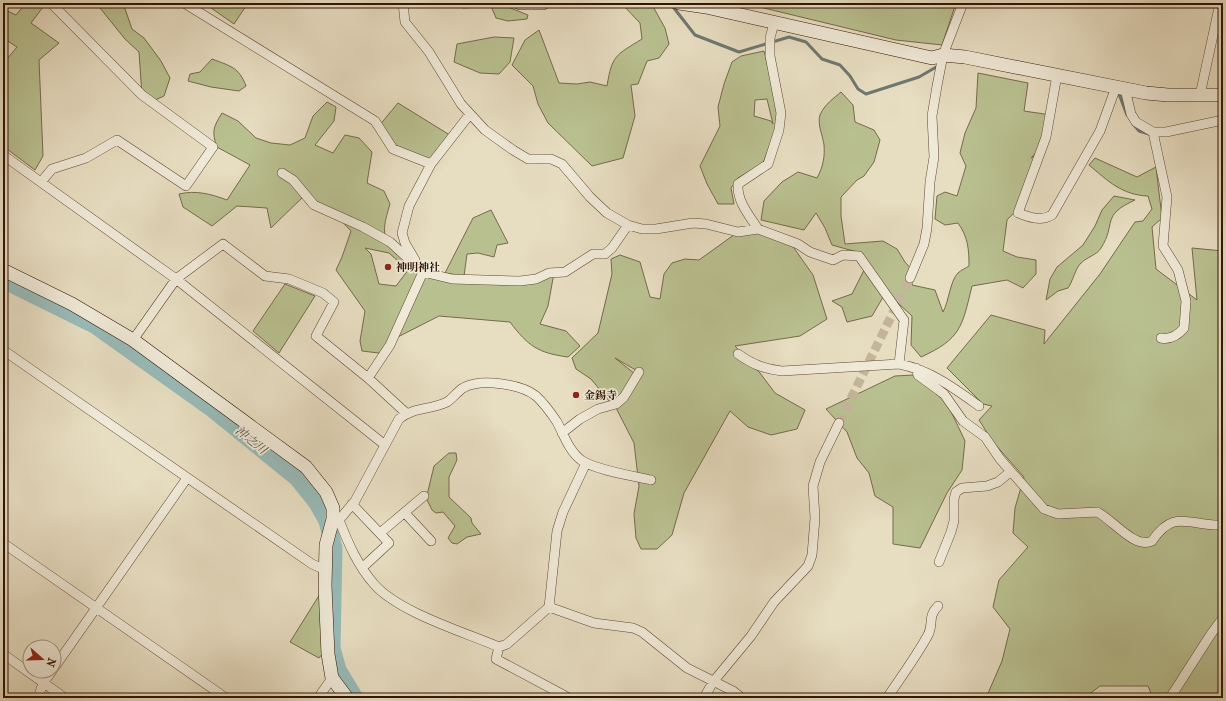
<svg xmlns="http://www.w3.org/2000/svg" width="1226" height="701" viewBox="0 0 1226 701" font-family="'IM FELL French Canon','Noto Serif JP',serif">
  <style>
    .green { fill: #b9c090; stroke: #756a4a; fill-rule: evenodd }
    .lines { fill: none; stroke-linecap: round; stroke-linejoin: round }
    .stream { stroke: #6f7870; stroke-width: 3 }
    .river { stroke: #98bbb9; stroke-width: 17 }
    .street-tunnel { stroke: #c3b59b; stroke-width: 9; stroke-dasharray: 9 4.5; stroke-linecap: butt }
    .street-casing { stroke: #5e4632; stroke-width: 10 }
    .secondary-casing { stroke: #311403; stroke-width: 14 }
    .street { stroke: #efe9d7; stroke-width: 9 }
    .secondary { stroke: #efe9d7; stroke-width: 13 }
    .poi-dot { fill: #8f2418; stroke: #efe9d7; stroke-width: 1.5 }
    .labels { text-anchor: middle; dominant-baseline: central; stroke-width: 3.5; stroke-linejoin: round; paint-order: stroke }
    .poi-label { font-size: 11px; font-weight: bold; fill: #311403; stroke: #efe9d7; text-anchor: start }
    .water-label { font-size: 12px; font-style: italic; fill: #554e43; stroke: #efe9d7 }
  </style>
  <rect width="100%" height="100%" fill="#e7ddc1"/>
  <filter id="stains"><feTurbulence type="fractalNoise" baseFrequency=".005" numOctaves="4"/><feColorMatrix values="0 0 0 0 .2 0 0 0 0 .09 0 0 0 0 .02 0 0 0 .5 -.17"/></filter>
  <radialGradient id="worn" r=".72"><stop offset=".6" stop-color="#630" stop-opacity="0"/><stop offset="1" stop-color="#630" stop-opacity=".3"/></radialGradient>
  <path class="green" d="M26 3H46L31 23 59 43 39 60 43 156 35 170 3 146V64L17 47 3 38V9L16 15Z
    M96 3H123L132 29 144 38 161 61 170 78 164 96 155 100 142 95 139 52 125 39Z
    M204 3H248L234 24Z
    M455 3H498L528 15 527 19 508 21 496 18 491 6 463 8Z
    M621 3H651L665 28 669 44 659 58 647 61 638 84 631 85 635 116 623 158 592 166 548 123 538 104 533 86 512 65 525 40 539 30 559 83 577 84 590 82 607 86C612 55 616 55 642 39L640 23Z
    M743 3H956L942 45 896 40Z
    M494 37 514 38 510 62 499 74 480 73 454 62 457 44Z
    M764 51 778 107 775 132 763 163 738 178 731 188 734 204H718L707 184 700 166 720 126 718 107 724 84 732 62 741 56ZM767 99 773 124 771 121 754 116 755 100Z
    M212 59C230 66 239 67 246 86L239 91 211 87 188 81 190 74 200 72Z
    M978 73 1028 83 1024 111 1051 115 1043 145 1031 158 1040 153 1021 205 1007 220 1003 251 1017 257 1036 260V274L1023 288 1007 280 972 286C962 327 961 339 921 357L911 345 912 316 886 292 872 316 847 322 842 307 832 301 852 294 868 262 857 252 832 245 825 228 816 213 804 230 761 220 764 201 782 182 798 172 817 178C823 167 825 157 824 145 823 136 817 124 820 115 824 105 834 98 841 92L853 105 855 122 874 130 880 140 874 162 864 176 857 180 841 197V216L845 244 883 241 897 249 905 262 913 271 912 285 935 290 943 312C949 301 950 281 958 273 961 270 966 268 969 266 969 249 968 237 958 223L945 225 935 219 937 196 945 192 957 196 966 166 960 153 965 133 976 108Z
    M327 102 336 107 334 121 315 145 333 153 345 135 359 138 372 152 367 183 384 191 390 204C379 239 384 240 410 264V268L417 263 431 273 506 281 554 273 548 306 540 324 566 331 580 346 568 357C538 353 528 346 510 322L439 316 386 343 387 354 362 351 360 341 365 311 336 270 342 257 351 231 337 216 306 194 271 228 267 208 237 206 212 226 183 207 179 194C196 190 211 194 227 200L250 165 217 147C211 131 214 126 222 113L238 121 256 138 271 143 290 145 305 138 313 116ZM365 248 389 253 408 270 396 286 379 284 371 254Z
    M398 103 453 137 431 164 393 149 378 127Z
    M1095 158 1137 177 1156 167 1162 218 1152 227 1156 269 1197 300 1192 248 1223 251V698H1153L1148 686H1100L1084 698H986L1002 661 1010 629 993 607 999 580 1028 547 1013 533 1015 508 1024 477 993 442 979 420 992 406 983 404 947 368 991 315 1045 330 1044 344 1100 274 1135 222 1143 221 1152 209 1148 196C1122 195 1108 181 1089 165Z
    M1114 196 1135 200C1100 216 1117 223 1101 248 1097 255 1087 257 1081 263 1075 269 1073 281 1068 288L1058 291 1046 300 1050 279 1057 267 1083 245 1095 226 1102 210Z
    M491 210 508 243 497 245 494 257 478 253 467 254 464 276 445 273 473 218Z
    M758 229 789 241 813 275 827 319 800 336 735 346 760 373 775 393 805 410 797 429 771 435 748 427 730 411 684 493 672 535 657 549H641L636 538 634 514 639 486 634 443 614 404C631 400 633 387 639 372L615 358 635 374 624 397 610 402 591 379 576 369 572 358 598 333 612 274 611 259 620 255 640 262 650 297 660 299 664 274 672 263 685 259 699 260 738 232Z
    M285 284 315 296 279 353 253 331Z
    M914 375 947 403 965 441 962 470 947 493 920 548 893 544V507L875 496 869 473 857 458 847 432 826 409 895 376Z
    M449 453H456L457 460 449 477V497L471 518 472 523 481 534 467 537 457 544 452 543 448 538 455 526 443 512 436 513 432 510 427 500 428 491 434 466Z
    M325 586 323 653 319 658 290 642Z"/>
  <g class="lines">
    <path class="stream" d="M670 3 695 35 739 52 789 37 806 42 822 59 840 65 850 76 858 89 866 94 919 77 938 66
      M1115 94H1119L1127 115
      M1134 125 1139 131 1149 134"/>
    <path class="river" d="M3 280 96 326 211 408 297 478 317 503 327 521 334 548 332 648 338 670 355 698"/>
    <path class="street-tunnel" d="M839 423 910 278"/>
    <g class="street-casing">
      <path id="street" d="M184 3 375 121 393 149 431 164
        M403 3 405 22 429 52 461 104 485 130 513 150 528 159H551L562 164 590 197 607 213 628 225 642 229H656L693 223 706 224 738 232 758 229 798 244 810 252 833 260 843 255 859 256 904 320 899 364
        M1057 75 1046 137 1018 213C1030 217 1040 222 1052 215L1100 131 1116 87
        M1125 89 1131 114 1136 122 1153 132H1166L1223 120
        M1200 95 1220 3
        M1153 132 1167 197 1163 246 1178 270 1186 301 1184 328C1178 335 1171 340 1161 338
        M3 155 176 279 385 445
        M282 173 293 180 314 205 363 227 390 242 423 272 452 279 520 281 536 279 549 273 565 272 593 254H605L612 248 628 225
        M41 182 52 169 86 158 117 140 186 186 213 147 142 95 51 3
        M758 229C749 215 737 202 738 184L768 164 779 130 781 113 770 56V38L774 23
        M415 260 405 243 402 233 409 206 431 164 470 114
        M910 278 924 244 927 228 930 182 934 157 932 116 937 86 943 55 963 3
        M133 340 176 279 223 244 265 276 289 279 323 293 334 302 316 336 368 378 406 413
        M3 350 312 564 326 570
        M738 354C752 364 764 369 782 371L899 364C930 370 954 388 979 406
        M916 368 918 375 944 394 963 421 985 437 1000 459 1044 509 1058 514 1097 512C1111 518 1135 550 1152 541 1175 507 1190 527 1223 525
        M368 378 390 345 423 272
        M562 433 580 419 598 409 616 404 624 397 639 372
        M352 504 389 543 362 568
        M405 513 431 541
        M333 519 339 520C348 543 358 566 374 584 398 612 464 632 499 647L507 644 549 607 594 623 633 628 642 632 687 668 733 691 742 698
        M339 520 355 501 399 419C413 407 431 410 447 402 453 398 457 392 463 388 481 378 521 384 536 396 545 404 551 413 557 422 564 435 569 451 581 460 595 470 634 476 651 480
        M380 533 424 496
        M3 543 226 698
        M939 562 951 532 954 521V499L956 492 962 488 987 486 998 482 1010 472
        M549 607 557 531 563 512 586 463
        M499 647 496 659 569 698
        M3 654 65 698
        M54 668 187 478
        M38 698 43 683 52 671
        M318 698 332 678
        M704 698 713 682 751 636 774 602 808 566 812 555 815 518 813 486 820 462 839 423
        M887 698C901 677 916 657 928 635 934 624 927 617 938 606
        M1170 698 1211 634 1223 618"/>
    </g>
    <g class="secondary-casing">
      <path id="secondary" d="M520 3H543
        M679 3 706 7 932 58 943 55 965 57 1146 93 1168 95H1223
        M3 270 72 304 133 340 306 467 326 492 333 508V519L326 545 325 586 328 654 332 678 347 698"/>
    </g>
    <use href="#street" class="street"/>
    <use href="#secondary" class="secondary"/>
  </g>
  <g class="poi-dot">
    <circle cx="388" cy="267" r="4"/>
    <circle cx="576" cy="395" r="4"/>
  </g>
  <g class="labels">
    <g class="poi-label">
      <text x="396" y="267">神明神社</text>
      <text x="584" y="395">金錫寺</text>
    </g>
    <g class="water-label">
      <text transform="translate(251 440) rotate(39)">沖之川</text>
    </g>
  </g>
  <rect width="1226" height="701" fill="none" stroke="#e7ddc1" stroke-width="16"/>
  <rect x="4" y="4" width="1218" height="693" fill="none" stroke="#311403" stroke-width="2"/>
  <rect x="8" y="8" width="1210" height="685" fill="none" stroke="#311403"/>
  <g transform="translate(42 659) rotate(110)"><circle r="19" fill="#efe9d7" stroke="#a39482"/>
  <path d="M0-3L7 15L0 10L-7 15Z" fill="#8f2418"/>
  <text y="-6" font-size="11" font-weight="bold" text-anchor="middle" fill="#311403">N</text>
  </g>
  <rect width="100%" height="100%" filter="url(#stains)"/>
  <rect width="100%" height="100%" fill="url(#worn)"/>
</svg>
